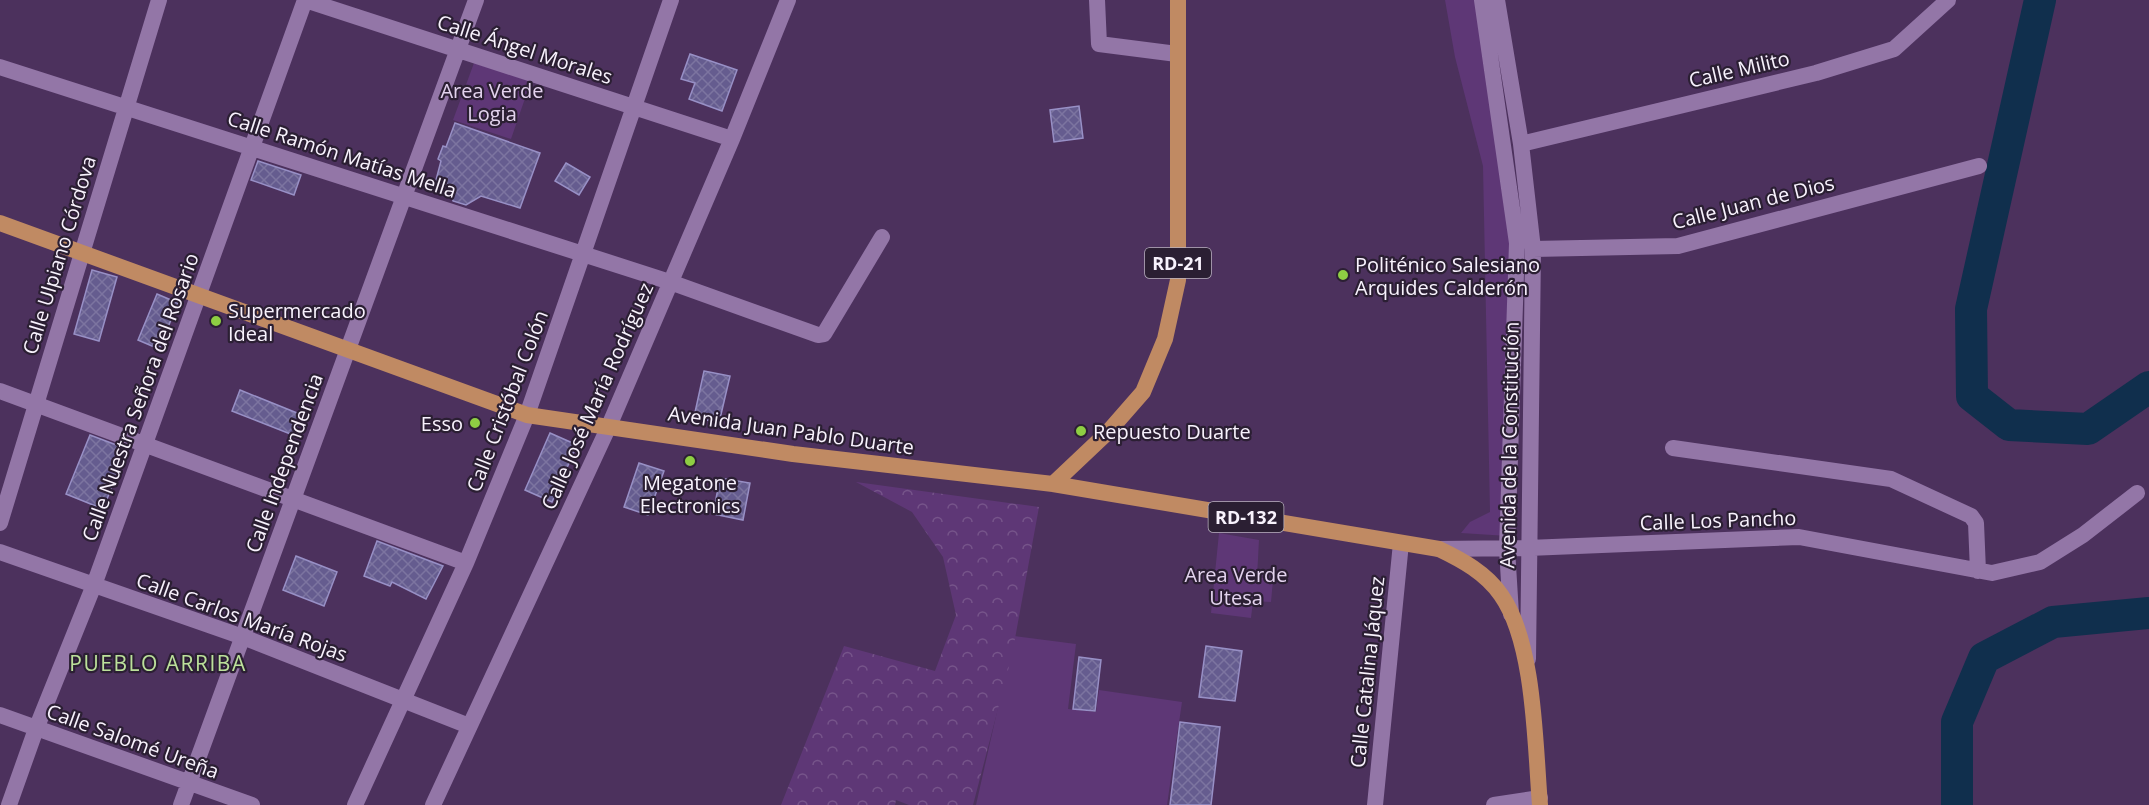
<svg xmlns="http://www.w3.org/2000/svg" width="2149" height="805" viewBox="0 0 2149 805" font-family="'Open Sans',sans-serif">
  <style>
    .green { fill: #5e3776 }
    .forest { fill: url(#forest-crowns) }
    .lines { fill: none; stroke-linecap: round; stroke-linejoin: round }
    .river { stroke: #102f4d; stroke-width: 32 }
    .building { fill: url(#building-cross-hatch); stroke: #9890c6; stroke-width: 1.5 }
    .minor { stroke: #9376a7; stroke-width: 16 }
    .primary { stroke: #c08a63; stroke-width: 16 }
    .poi-dot { fill: #8ece43; stroke: #2b1f33; stroke-width: 2 }
    .labels { text-anchor: middle; dominant-baseline: central; stroke-width: 4.5; stroke-linejoin: round; paint-order: stroke }
    .shield { fill: #2b1f33; stroke: #bab3c0; stroke-width: 1.5 }
    .shield-label { font-size: 18px; font-weight: bold; fill: #f8f2fd }
    .street-label { font-size: 20px; fill: #f8f2fd; stroke: #2b1f33 }
    .park-label { font-size: 20px; fill: #e3d3ee; stroke: #2b1f33 }
    .poi-label { font-size: 20px; fill: #f8f2fd; stroke: #2b1f33; text-anchor: start }
    .neighbourhood-label { font-size: 21px; letter-spacing: 1.5px; fill: #bce19b; stroke: #2b1f33 }
  </style>
  <defs>
    <pattern id="forest-crowns" width="20" height="18" patternUnits="userSpaceOnUse" patternTransform="scale(1.5)"><rect width="20" height="18" fill="#5e3776"/><path d="M2 6a3 3 0 1 1 6 0M12 15a3 3 0 1 1 6 0" fill="none" stroke="#76548a"/></pattern>
    <pattern id="building-cross-hatch" width="8" height="8" patternUnits="userSpaceOnUse" patternTransform="scale(1.5)"><rect width="8" height="8" fill="#655c8f"/><path d="M0 0l8 8M0 8l8-8" fill="none" stroke="#7c74a0"/></pattern>
  </defs>
  <rect width="100%" height="100%" fill="#4c315d"/>
  <path class="green" d="M1445 0H1477L1517 243 1508 536 1461 533 1470 522 1490 512 1483 166 1455 57Z
    M474 63 531 81 511 139 453 120Z
    M1219 533 1259 540 1257 577 1273 580 1271 602 1253 601 1251 618 1211 613Z
    M1014 636 1076 644 1068 709 1096 712 1099 690 1182 702 1167 805H976Z"/>
  <path class="forest" d="M856 482 1039 507 1012 655 973 805H909L896 800 895 805H781L844 646 935 671 956 615 943 557 912 512Z"/>
  <g class="lines">
    <path class="river" d="M2040 0 1971 309 1972 396 2009 425 2088 429 2149 387
      M1957 805V722L1984 658 2053 622 2149 613"/>
  </g>
  <path class="building" d="M690 54 737 70 722 111 689 99 695 83 681 79Z
    M1079 106 1083 138 1054 142 1050 110Z
    M455 123 540 153 520 208 481 196 466 205 453 201 451 186 436 180 441 161 438 159 443 146 446 147Z
    M258 161 301 175 294 195 251 180Z
    M566 163 590 177 579 195 555 181Z
    M92 270 117 277 99 341 74 334Z
    M157 294 178 303 159 349 138 340Z
    M704 371 730 376 719 423 694 417Z
    M240 390 302 415 293 435 232 411Z
    M550 433 577 445 552 502 525 490Z
    M90 435 127 449 103 509 66 494Z
    M639 463 664 471 648 515 624 507Z
    M720 478 750 483 743 520 713 514Z
    M377 541 443 566 426 599 392 582 390 586 364 576Z
    M296 556 337 572 324 606 283 590Z
    M1206 646 1242 651 1235 701 1199 697Z
    M1079 657 1101 660 1095 711 1073 709Z
    M1180 722 1220 727 1211 805H1170Z"/>
  <g class="lines">
    <path class="minor" d="M305 0 732 139
      M1097 0 1099 44 1177 54
      M1482 0 1517 243 1507 549 1511 614
      M1497 0 1521 144 1533 249 1528 659
      M0 67 670 282 818 335 824 334 882 237
      M1521 144 1816 73 1894 49 1948 0
      M1533 249 1678 246 1979 166
      M0 391 466 563
      M1673 448 1891 479 1971 516 1976 523 1978 571
      M0 523 159 0
      M1439 549 1528 548 1799 537 1992 573 2040 562 2083 535 2137 493
      M0 552 243 637 469 726
      M0 715 252 805
      M9 805 36 729 94 585 305 0
      M181 805 476 0
      M355 805 466 563 527 415 671 0
      M433 805 609 426 732 139 788 0
      M1375 805 1401 543
      M1494 805 1540 798"/>
    <path class="primary" d="M0 223 527 415 793 454 1053 484 1439 549C1462 560 1486 573 1501 595 1535 643 1535 746 1540 805
      M1053 484 1108 432 1143 392 1165 339 1178 280V0"/>
  </g>
  <g class="poi-dot">
    <circle cx="1343" cy="275" r="6"/>
    <circle cx="216" cy="321" r="6"/>
    <circle cx="475" cy="423" r="6"/>
    <circle cx="1081" cy="431" r="6"/>
    <circle cx="690" cy="461" r="6"/>
  </g>
  <g class="labels">
    <g class="shield">
      <rect x="1145" y="248" width="66" height="30" rx="4.5"/>
      <rect x="1208.5" y="502" width="75" height="30" rx="4.5"/>
    </g>
    <g class="shield-label">
      <text x="1178" y="263">RD-21</text>
      <text x="1246" y="517">RD-132</text>
    </g>
    <g class="street-label">
      <text transform="translate(525 49) rotate(18)">Calle Ángel Morales</text>
      <text transform="translate(1739 69) rotate(-13)">Calle Milito</text>
      <text transform="translate(342 154) rotate(18)">Calle Ramón Matías Mella</text>
      <text transform="translate(1753 202) rotate(-14)">Calle Juan de Dios</text>
      <text transform="translate(59 255) rotate(-73)">Calle Ulpiano Córdova</text>
      <text transform="translate(597 396) rotate(-66)">Calle José María Rodríguez</text>
      <text transform="translate(140 397) rotate(-70)">Calle Nuestra Señora del Rosario</text>
      <text transform="translate(507 401) rotate(-69)">Calle Cristóbal Colón</text>
      <text transform="translate(791 430) rotate(8)">Avenida Juan Pablo Duarte</text>
      <text transform="translate(1509 445) rotate(-89)">Avenida de la Constitución</text>
      <text transform="translate(284 463) rotate(-70)">Calle Independencia</text>
      <text transform="translate(1718 520) rotate(-2)">Calle Los Pancho</text>
      <text transform="translate(242 617) rotate(20)">Calle Carlos María Rojas</text>
      <text transform="translate(1367 672) rotate(-84)">Calle Catalina Jáquez</text>
      <text transform="translate(133 741) rotate(20)">Calle Salomé Ureña</text>
    </g>
    <g class="park-label">
      <text x="492" y="90">Area Verde<tspan x="492" dy="23">Logia</tspan></text>
      <text x="1236" y="574">Area Verde<tspan x="1236" dy="23">Utesa</tspan></text>
    </g>
    <g class="poi-label">
      <text x="1355" y="264">Politénico Salesiano<tspan x="1355" dy="23">Arquides Calderón</tspan></text>
      <text x="228" y="310">Supermercado<tspan x="228" dy="23">Ideal</tspan></text>
      <text x="463" y="423" text-anchor="end">Esso</text>
      <text x="1093" y="431">Repuesto Duarte</text>
      <text x="690" y="482" text-anchor="middle">Megatone<tspan x="690" dy="23">Electronics</tspan></text>
    </g>
    <g class="neighbourhood-label">
      <text x="158" y="663">PUEBLO ARRIBA</text>
    </g>
  </g>
</svg>
